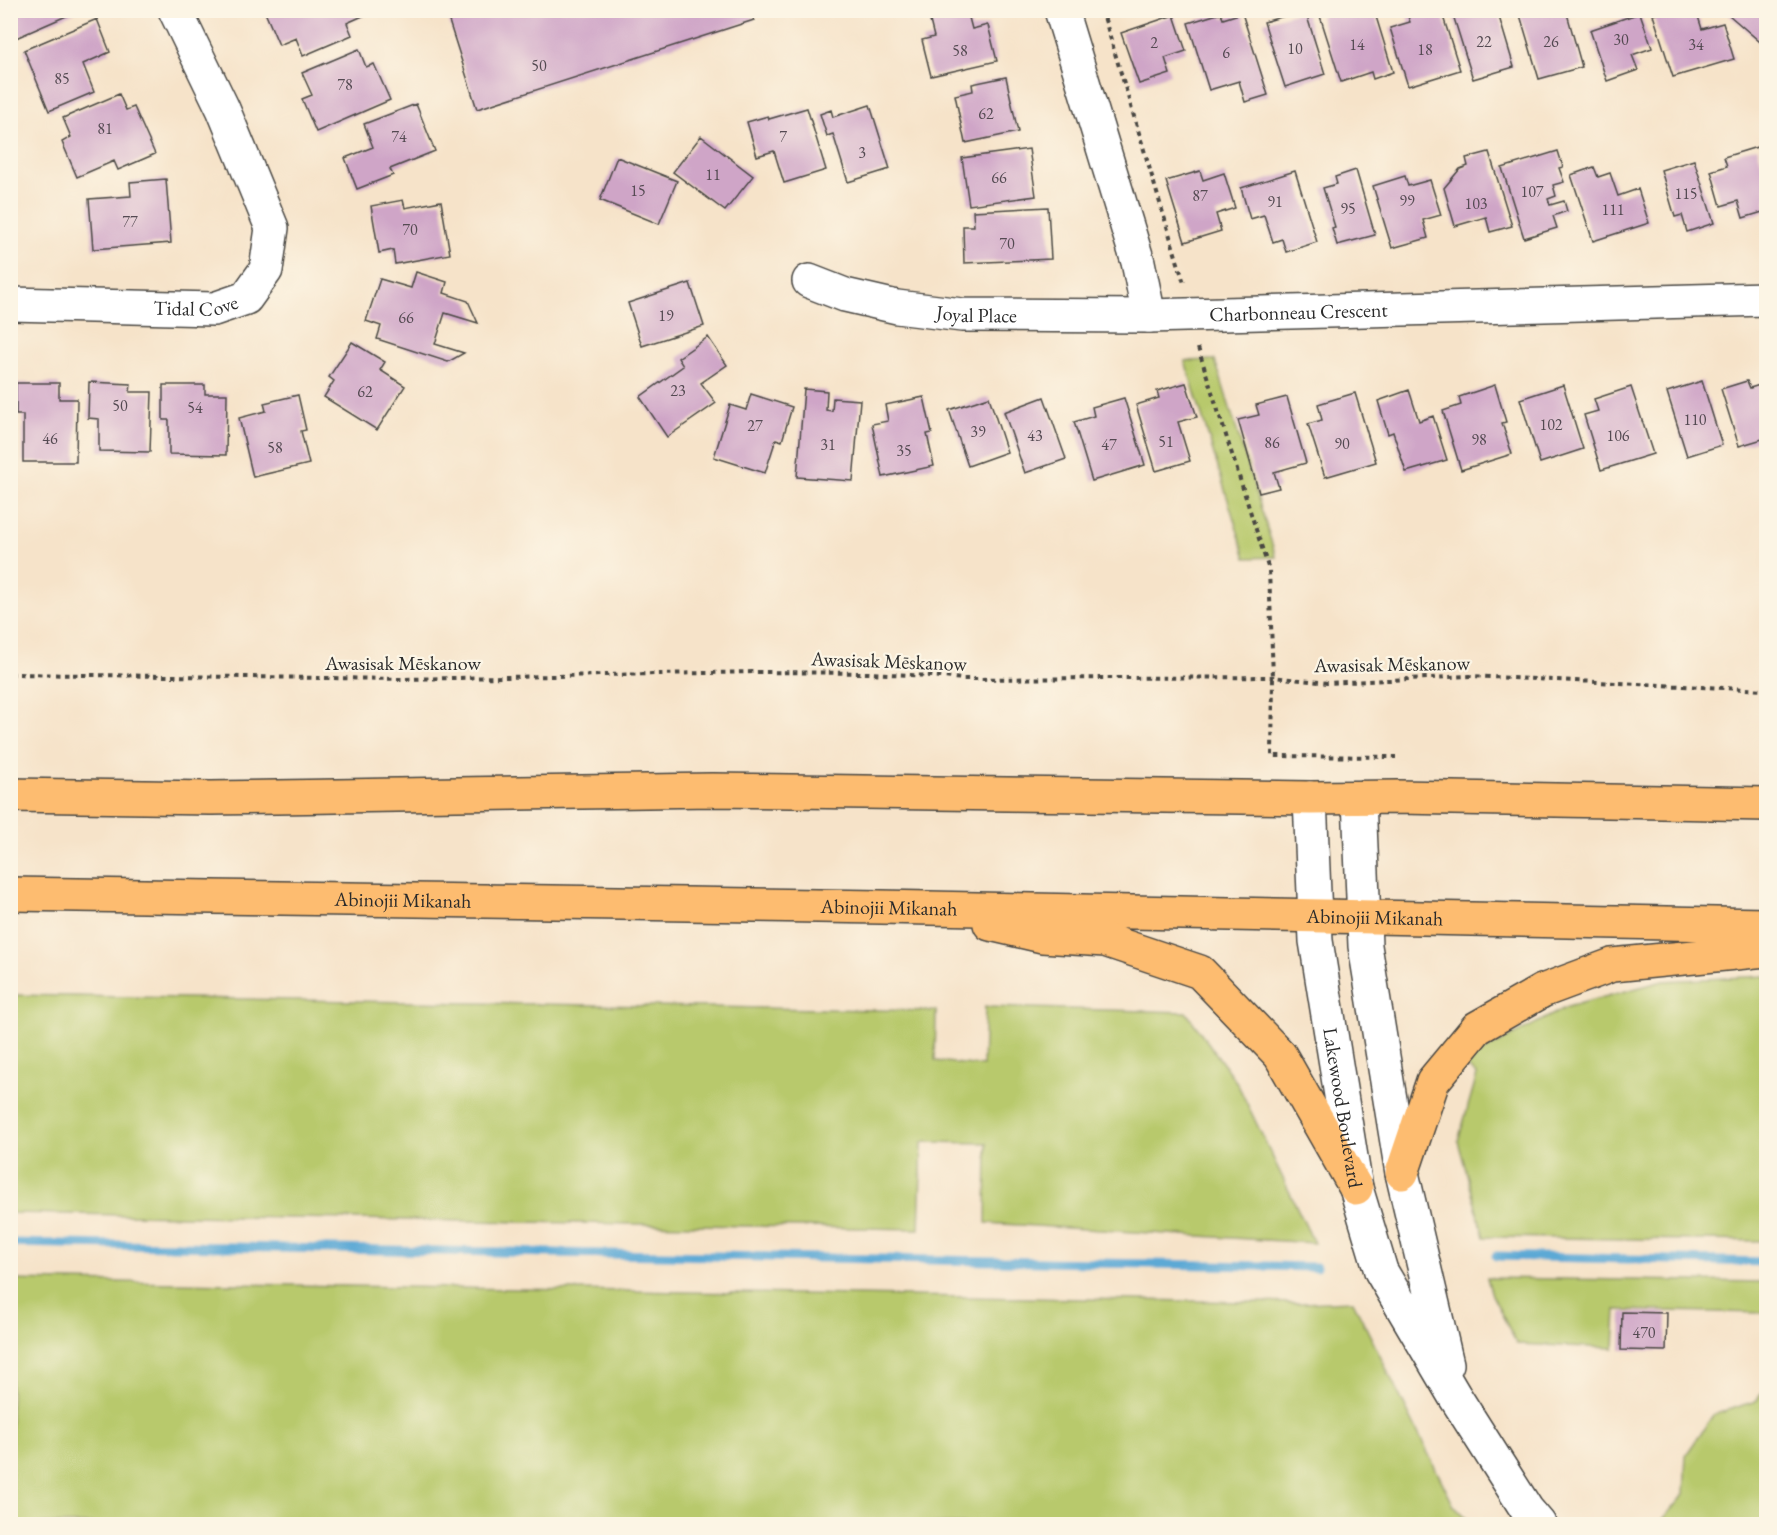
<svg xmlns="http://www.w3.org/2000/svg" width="1777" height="1535" viewBox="0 0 1777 1535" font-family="'EB Garamond',serif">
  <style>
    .green { fill: #b8c96c; stroke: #727a4c; stroke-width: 1.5 }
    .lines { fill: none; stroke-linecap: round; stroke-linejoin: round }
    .stream { stroke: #5ba9d5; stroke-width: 9 }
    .building { fill: #cfa5c7 }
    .minor-casing { stroke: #494743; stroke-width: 36 }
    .major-casing { stroke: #494743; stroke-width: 36 }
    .path { stroke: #494743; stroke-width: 4; stroke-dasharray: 4.5 4.5; stroke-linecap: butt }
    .minor { stroke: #fff; stroke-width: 33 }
    .major { stroke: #fdbc6f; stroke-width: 33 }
    .labels { text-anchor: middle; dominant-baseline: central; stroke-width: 4.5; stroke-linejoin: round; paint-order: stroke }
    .number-label { font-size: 16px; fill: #544a52 }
    .street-label { font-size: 20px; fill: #2b2b2b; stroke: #fcf5e5 }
  </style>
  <rect width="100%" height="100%" fill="#fcf5e5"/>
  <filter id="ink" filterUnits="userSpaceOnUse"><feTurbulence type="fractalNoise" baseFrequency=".0167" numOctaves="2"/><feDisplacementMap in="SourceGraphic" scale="12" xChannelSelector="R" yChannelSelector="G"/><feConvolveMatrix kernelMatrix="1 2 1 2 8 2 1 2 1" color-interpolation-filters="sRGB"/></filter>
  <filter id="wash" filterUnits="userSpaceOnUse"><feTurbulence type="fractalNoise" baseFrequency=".008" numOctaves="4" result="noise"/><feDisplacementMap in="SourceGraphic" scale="24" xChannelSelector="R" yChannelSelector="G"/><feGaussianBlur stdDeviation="1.35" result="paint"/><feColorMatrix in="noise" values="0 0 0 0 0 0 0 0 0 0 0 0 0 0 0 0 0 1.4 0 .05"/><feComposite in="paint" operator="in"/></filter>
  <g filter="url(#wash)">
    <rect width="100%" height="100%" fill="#f6e3c9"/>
    <path class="green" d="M1215 360 1276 557 1246 558 1185 361Z
      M1766 976V1241L1484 1237 1458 1141 1477 1075 1464 1064 1487 1049 1567 1007 1663 981Z
      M11 995 936 1011 935 1061 983 1066 985 1007 1186 1012 1237 1083 1314 1243 986 1223 987 1143 922 1142 919 1229 11 1213Z
      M1487 1278 1766 1282V1313L1616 1310 1614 1348 1517 1344 1492 1295Z
      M11 1280 1302 1303 1353 1301 1454 1506 1472 1524H11Z
      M1766 1388V1524H1659L1684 1494 1686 1455 1713 1415 1756 1401Z"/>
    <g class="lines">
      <path class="stream" d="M10 1243 1316 1267
        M1496 1256 1766 1262"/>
    </g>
    <g id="blocks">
      <path class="building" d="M10 10H80L16 38 10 25Z
        M264 10H364L365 15 347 23 352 35 303 56 296 38 279 45Z
        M472 10H750L754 20 477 109 448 18Z
        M954 10H967L972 29 988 25 997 61 931 76 922 40 934 37 929 17Z
        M1305 10 1325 74 1285 87 1264 22Z
        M1337 10H1374L1393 72 1373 79 1371 72 1341 82 1320 16Z
        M1418 10H1441L1460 70 1408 86 1390 28 1410 22 1407 14Z
        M1467 10H1497L1514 67 1473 79 1453 15Z
        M1535 10H1566L1582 67 1539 79 1520 15Z
        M1666 10H1696L1702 29 1723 23 1734 59 1673 77 1653 15Z
        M1733 10H1766V47L1729 15Z
        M1221 13 1223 19 1242 13 1268 95 1245 102 1239 81 1209 90 1188 23Z
        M1640 13 1652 48 1632 55 1638 70 1607 81 1590 30Z
        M1174 15 1186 51 1165 58 1170 74 1139 84 1121 33Z
        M97 19 110 52 83 64 94 92 49 111 24 50Z
        M359 49 366 67 374 64 390 100 316 132 302 99 312 95 302 73Z
        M1006 77 1018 132 965 143 955 95 973 91 972 84Z
        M119 94 126 110 134 107 155 154 118 170 114 161 77 177 62 142 71 137 63 118Z
        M416 104 435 151 390 169 393 175 357 189 345 158 373 147 364 124Z
        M870 105 890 169 848 182 833 134 827 136 820 114 831 110 833 117Z
        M807 108 826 170 784 183 774 151 757 156 747 122 768 116 769 119Z
        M701 136 753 176 725 211 673 172Z
        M1757 147 1766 177V211L1743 218 1738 201 1721 206 1711 171 1727 166 1724 157Z
        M1029 149 1036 196 969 205 962 158Z
        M1558 151 1563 167 1559 168 1564 182 1553 185 1556 196 1548 199 1550 205 1564 201 1567 211 1553 216 1557 228 1524 238 1502 168Z
        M1489 152 1512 226 1490 232 1486 217 1455 226 1444 188 1460 169 1468 166 1466 158Z
        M617 157 677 181 659 224 600 200Z
        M1694 160 1714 223 1687 232 1682 215 1675 217 1661 170Z
        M1594 167 1598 177 1610 173 1618 196 1638 189 1649 223 1593 241 1571 175Z
        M1356 170 1375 235 1337 245 1332 228 1335 227 1323 188 1337 184 1335 177Z
        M1200 171 1203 180 1224 173 1235 208 1216 214 1221 231 1185 242 1166 181Z
        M1295 171 1317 242 1286 252 1282 239 1273 242 1264 215 1250 219 1241 188Z
        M1405 176 1408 186 1430 180 1441 215 1423 220 1428 238 1392 248 1373 186Z
        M166 179 171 243 93 249 89 199 131 196 130 182Z
        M403 200 405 208 441 201 450 254 395 264 393 250 379 253 371 206Z
        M1048 207 1051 259 964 263 963 226H974L973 211Z
        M416 272 447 282 444 293 468 301 478 323 445 313 435 344 464 353 448 362 377 339 381 326 366 321 380 279 411 288Z
        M690 283 704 326 642 346 628 303Z
        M708 337 727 365 701 383 716 403 667 437 640 397 683 366 678 358Z
        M352 342 385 362 380 370 405 386 377 430 324 397 334 381 329 377Z
        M1702 381 1722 445 1687 456 1667 392Z
        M1747 381 1750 388 1766 383V438L1739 446 1721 389Z
        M89 382 131 384 130 392H152L150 452 99 451V419L88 418Z
        M16 383H59V399H77L76 462H23V415H16Z
        M1186 383 1197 417 1178 422 1190 461 1156 471 1136 405 1159 398 1157 391Z
        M163 385H205V394H227L226 455 169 454V420H163Z
        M1495 385 1506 422 1502 423 1512 454 1461 470 1443 411 1461 405 1459 397Z
        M1563 385 1583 449 1540 463 1520 399Z
        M1631 387 1653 454 1601 470 1584 415 1598 411 1594 399Z
        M804 389 827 391 826 410 832 411 833 398 860 400 853 481 797 477Z
        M1409 390 1419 421 1433 416 1447 460 1406 472 1393 432 1388 434 1378 401Z
        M1355 393 1376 462 1325 477 1308 424 1322 420 1318 404Z
        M751 394 792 407 782 441 776 439 765 473 714 457 730 405 746 410Z
        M298 395 306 430 301 431 309 464 253 477 239 418 266 411 264 403Z
        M924 397 932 433 927 434 934 466 883 477 872 424 888 421 885 405Z
        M989 397 1007 452 968 466 949 410Z
        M1044 397 1066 459 1025 473 1004 412Z
        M1287 397 1306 463 1274 472 1279 488 1259 493 1238 420 1259 415 1256 405Z
        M1124 398 1145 465 1092 481 1074 422 1094 416 1092 407Z
        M1622 1312 1667 1313 1666 1351 1621 1350Z"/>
    </g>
  </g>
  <g filter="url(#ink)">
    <use href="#blocks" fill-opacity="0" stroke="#494743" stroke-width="1.5"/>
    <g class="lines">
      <g class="minor-casing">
        <g id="minor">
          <path d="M1061 10 1138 262 1149 316"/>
          <path id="s1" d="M809 281 845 295 897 307 962 315 1149 316 1766 299"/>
          <path id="s2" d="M10 304 214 309 246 298 266 270 272 228 223 109 175 10"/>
          <path id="s3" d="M1310 798 1316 941 1356 1188 1381 1271 1454 1395 1527 1510 1539 1524"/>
          <path d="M1359 799 1365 946 1402 1173 1447 1364"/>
        </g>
      </g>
      <g class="major-casing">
        <g id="major">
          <path d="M10 795 211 798 712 790 1310 798 1398 797 1766 804"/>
          <path id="s4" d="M10 894 881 907 1766 925"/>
          <path d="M990 924 1042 936 1105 940 1200 972 1280 1055 1356 1188"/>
          <path d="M1402 1173 1433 1081 1477 1028 1542 991 1612 965 1766 950"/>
        </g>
      </g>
      <path class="path" d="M1102 10 1184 283
        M1198 348 1269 570 1273 677 1272 756 1396 757
        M10 674 404 679 757 672 867 673 932 676 963 679 1273 677 1327 683 1470 676 1766 690"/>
      <use href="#minor" class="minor"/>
      <use href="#major" class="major"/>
    </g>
  </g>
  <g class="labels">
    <g class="number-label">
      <text x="1621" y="39">30</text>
      <text x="1484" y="41">22</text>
      <text x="1551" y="41">26</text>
      <text x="1154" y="42">2</text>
      <text x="1357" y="44">14</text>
      <text x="1696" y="44">34</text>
      <text x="1295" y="48">10</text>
      <text x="1425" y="49">18</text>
      <text x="960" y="50">58</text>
      <text x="1226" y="52">6</text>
      <text x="539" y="65">50</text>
      <text x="62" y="78">85</text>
      <text x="345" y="84">78</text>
      <text x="986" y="113">62</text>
      <text x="105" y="128">81</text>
      <text x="399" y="136">74</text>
      <text x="783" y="136">7</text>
      <text x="862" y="152">3</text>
      <text x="713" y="174">11</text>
      <text x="999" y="177">66</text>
      <text x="638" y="190">15</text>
      <text x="1532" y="191">107</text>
      <text x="1686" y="193">115</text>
      <text x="1200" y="195">87</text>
      <text x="1407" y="200">99</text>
      <text x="1275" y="201">91</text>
      <text x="1476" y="203">103</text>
      <text x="1348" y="208">95</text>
      <text x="1613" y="209">111</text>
      <text x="130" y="221">77</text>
      <text x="410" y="229">70</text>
      <text x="1007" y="243">70</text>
      <text x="666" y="315">19</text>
      <text x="406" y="317">66</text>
      <text x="678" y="390">23</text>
      <text x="365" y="391">62</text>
      <text x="120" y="405">50</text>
      <text x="195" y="407">54</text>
      <text x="1695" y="419">110</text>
      <text x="1551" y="424">102</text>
      <text x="755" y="425">27</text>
      <text x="978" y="431">39</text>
      <text x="1035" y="435">43</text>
      <text x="1618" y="435">106</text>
      <text x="50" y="438">46</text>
      <text x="1479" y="439">98</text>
      <text x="1166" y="441">51</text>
      <text x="1272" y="442">86</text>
      <text x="1342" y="443">90</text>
      <text x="828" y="444">31</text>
      <text x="1109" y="444">47</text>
      <text x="275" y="447">58</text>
      <text x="904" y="450">35</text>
      <text x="1644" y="1332">470</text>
    </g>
    <g class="street-label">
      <text stroke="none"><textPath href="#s2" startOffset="186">Tidal Cove</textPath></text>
      <text stroke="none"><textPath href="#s1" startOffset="494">Charbonneau Crescent</textPath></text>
      <text stroke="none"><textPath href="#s1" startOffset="172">Joyal Place</textPath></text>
      <text transform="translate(889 661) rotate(2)">Awasisak Mēskanow</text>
      <text x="403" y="663">Awasisak Mēskanow</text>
      <text transform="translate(1392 664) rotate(-1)">Awasisak Mēskanow</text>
      <text stroke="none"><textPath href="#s4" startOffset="393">Abinojii Mikanah</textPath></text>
      <text stroke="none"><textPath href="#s4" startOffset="879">Abinojii Mikanah</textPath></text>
      <text stroke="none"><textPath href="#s4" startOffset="1365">Abinojii Mikanah</textPath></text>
      <text stroke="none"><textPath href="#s3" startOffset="312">Lakewood Boulevard</textPath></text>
    </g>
  </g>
  <rect width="1777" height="1535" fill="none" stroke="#fcf5e5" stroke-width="36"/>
</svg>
